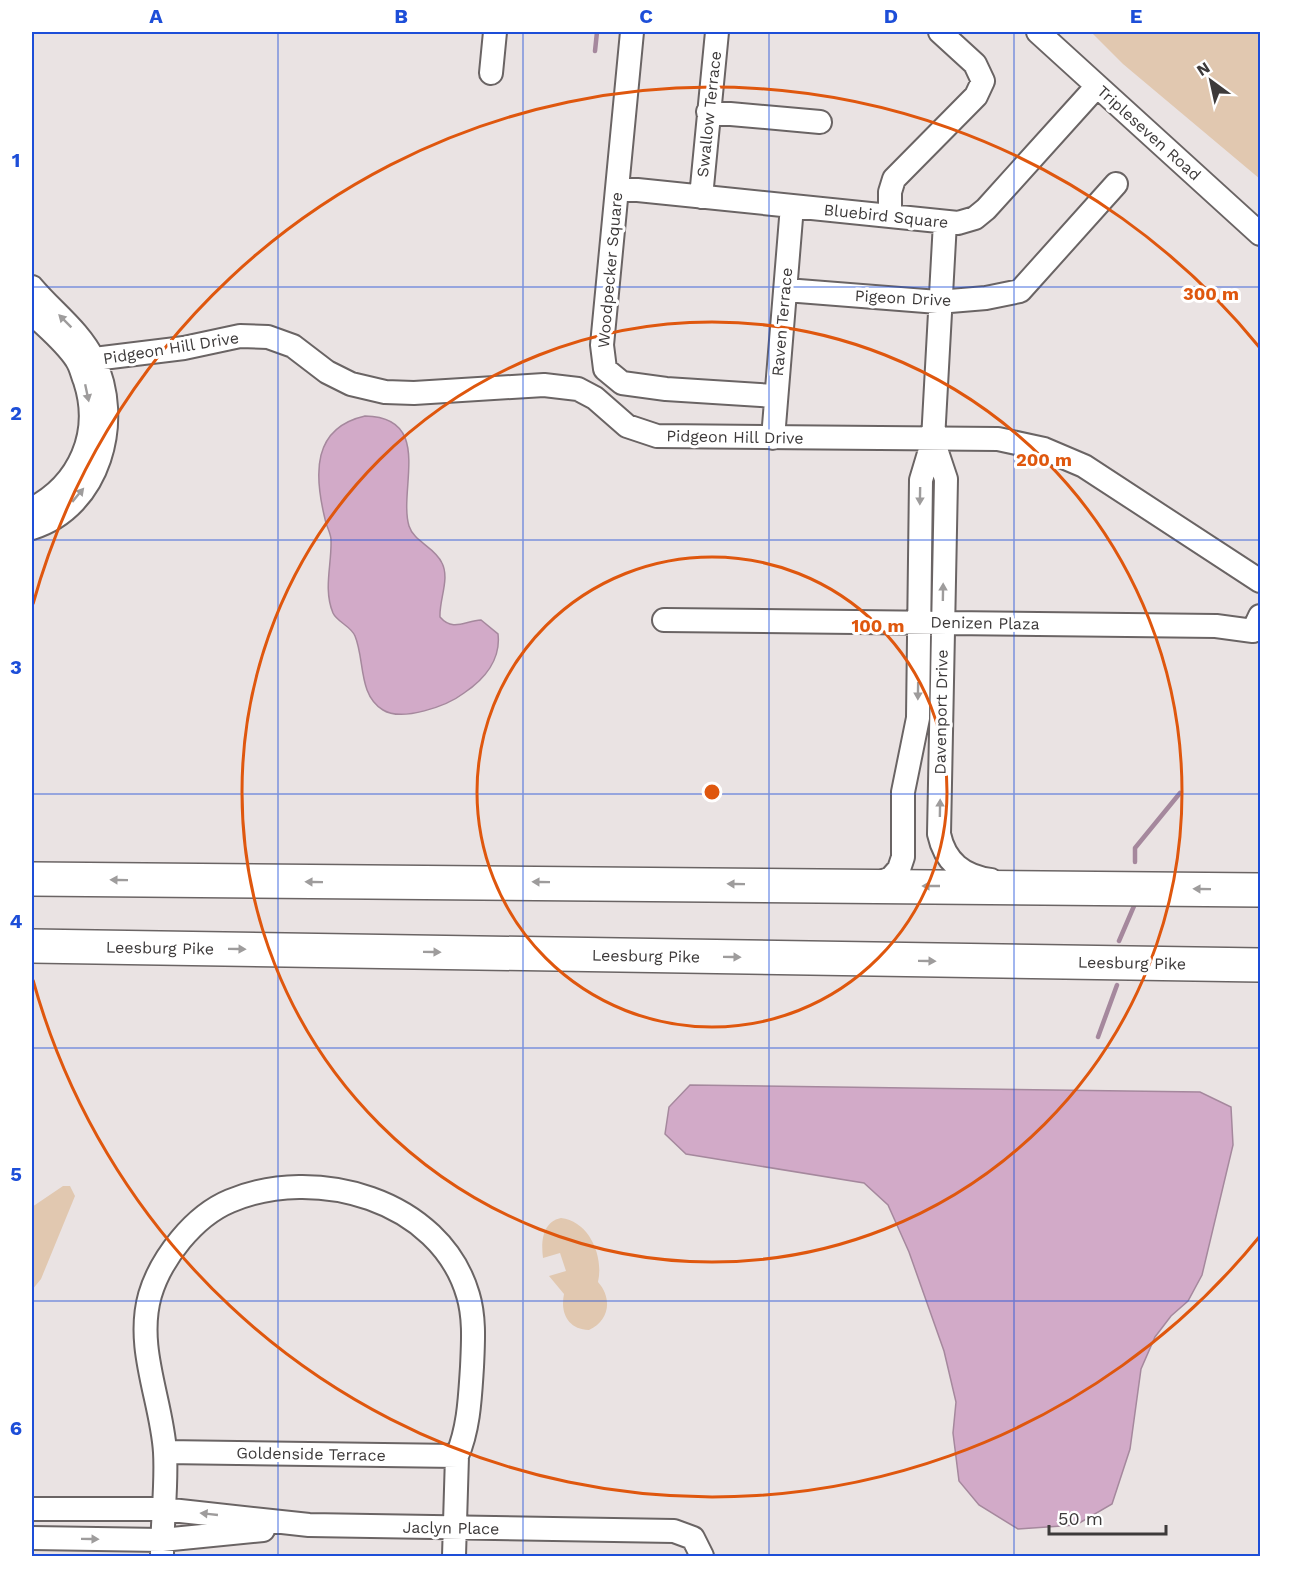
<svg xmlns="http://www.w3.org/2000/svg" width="1292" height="1588" viewBox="0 0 1292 1588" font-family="'Work Sans',sans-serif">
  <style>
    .green { fill: #e1c8b0 }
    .water { fill: #d2aac8; stroke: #a5889d; stroke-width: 1.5 }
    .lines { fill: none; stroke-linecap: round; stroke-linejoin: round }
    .stream { stroke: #a5889d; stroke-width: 4.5 }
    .minor-casing { stroke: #6a6464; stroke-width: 26 }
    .highway-casing { stroke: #6a6464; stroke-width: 36 }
    .minor { stroke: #fff; stroke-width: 22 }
    .highway { stroke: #fff; stroke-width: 33 }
    .oneway { fill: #9e9c9c }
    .grid { fill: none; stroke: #1d4ed8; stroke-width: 1.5; stroke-opacity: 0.55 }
    .ring { fill: none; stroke: #df570e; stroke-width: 3 }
    .labels { text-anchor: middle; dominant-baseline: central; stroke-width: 6; stroke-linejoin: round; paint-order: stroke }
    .street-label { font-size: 16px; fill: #3d3a3a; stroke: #fff }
    .centre { fill: #df570e; stroke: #fff; stroke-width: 3 }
    .ring-label { font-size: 18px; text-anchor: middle; font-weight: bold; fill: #df570e; stroke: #fff; stroke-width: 6; stroke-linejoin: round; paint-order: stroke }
    .neatline { fill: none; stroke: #1d4ed8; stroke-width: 2 }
    .grid-label { font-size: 20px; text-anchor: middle; font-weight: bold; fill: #1d4ed8 }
  </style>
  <rect width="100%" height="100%" fill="#eae3e3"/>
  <path class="green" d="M1091 32H1260V179L1123 64Z
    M63 1186H70L75 1196 41 1279 32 1290V1207Z
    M561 1218C589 1221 604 1256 598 1282 613 1299 609 1321 589 1330 568 1329 560 1313 564 1294L549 1276 566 1271 560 1253 543 1258C541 1242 542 1222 561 1218Z"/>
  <path class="water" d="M365 416C434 417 398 489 409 526 414 542 435 547 442 563 450 579 439 600 440 617 453 632 465 621 481 620L498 634C501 659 485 679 464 693 447 706 402 722 383 710 358 695 365 660 355 636 351 626 337 622 333 613 323 589 332 564 331 540 331 533 326 526 325 519 314 474 312 428 365 416Z
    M690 1085 1200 1092 1231 1107 1233 1145 1202 1275 1188 1301 1171 1316 1155 1337 1141 1369 1130 1449 1112 1504 1076 1525 1018 1529 979 1505 959 1481 953 1433 956 1402 944 1351 909 1252 888 1205 864 1183 686 1154 665 1134 669 1107Z"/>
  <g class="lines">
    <path class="stream" d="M595 51 597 32
      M1135 862V848L1180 793
      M1119 941 1134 906
      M1098 1037 1117 985"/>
    <g class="minor-casing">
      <path id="minor" d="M632 32 602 345 605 369 622 383 666 389 775 396
        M1038 32 1260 234
        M491 73 495 32
        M708 112 820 122
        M618 188 958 223 975 218 986 209 1097 86
        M701 197 717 32
        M890 215V192L894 179 976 96 983 81 975 64 940 32
        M32 287C53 312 79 330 94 360 123 420 100 507 32 528
        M786 290 938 302 986 298 1020 291 1116 184
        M32 313C47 328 64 341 76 359 81 366 82 374 85 381 102 433 80 484 32 509
        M78 361 184 348 240 336 268 337 293 346 327 372 351 384 385 392 414 393 544 385 578 389 595 398 627 426 657 436 998 439 1044 449 1084 466 1260 581
        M773 438 792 206
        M933 440 946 479 939 834C945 862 963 876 991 880
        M664 620 1216 626 1253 631 1260 616
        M873 885 891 878 899 869 903 857V792L918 718 921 480 933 440 945 222
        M165 1452 457 1456
        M32 1509H162L309 1525 674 1531 693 1538 702 1556
        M32 1538 162 1540 263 1530
        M162 1556C162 1522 167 1486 165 1452 162 1401 135 1348 150 1295 161 1258 194 1216 230 1201 315 1165 440 1199 468 1295 475 1318 473 1344 472 1367 470 1397 469 1428 457 1456L454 1556"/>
    </g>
    <g class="highway-casing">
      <path id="highway" d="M32 879 1260 890
        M32 946 1260 965"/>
    </g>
    <use href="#minor" class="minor"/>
    <use href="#highway" class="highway"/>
  </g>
  <defs><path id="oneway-solid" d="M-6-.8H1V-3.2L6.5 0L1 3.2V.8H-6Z" transform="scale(1.5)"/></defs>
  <g class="oneway">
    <use href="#oneway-solid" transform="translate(65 321) rotate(-135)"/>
    <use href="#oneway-solid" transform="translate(87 393) rotate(78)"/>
    <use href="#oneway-solid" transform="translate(78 495) rotate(-50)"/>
    <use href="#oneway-solid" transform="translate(920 496) rotate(91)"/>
    <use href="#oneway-solid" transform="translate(943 592) rotate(-89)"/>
    <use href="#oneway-solid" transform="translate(918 691) rotate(91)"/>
    <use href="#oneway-solid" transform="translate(940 808) rotate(-89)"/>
    <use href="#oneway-solid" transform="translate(119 880) rotate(-179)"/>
    <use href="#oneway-solid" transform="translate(314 882) rotate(-179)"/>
    <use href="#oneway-solid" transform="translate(541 882) rotate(-179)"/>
    <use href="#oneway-solid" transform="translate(736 884) rotate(-179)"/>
    <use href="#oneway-solid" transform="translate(931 886) rotate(-180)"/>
    <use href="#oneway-solid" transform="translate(1202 889) rotate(-179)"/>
    <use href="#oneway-solid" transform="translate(237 949) rotate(1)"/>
    <use href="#oneway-solid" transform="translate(432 952) rotate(1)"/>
    <use href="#oneway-solid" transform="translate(732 957) rotate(1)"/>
    <use href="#oneway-solid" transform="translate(927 961) rotate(1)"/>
    <use href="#oneway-solid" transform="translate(209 1514) rotate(-174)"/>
    <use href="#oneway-solid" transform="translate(90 1539) rotate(1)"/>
  </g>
  <path class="grid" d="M278 32V1556M523 32V1556M769 32V1556M1014 32V1556M32 287H1260M32 540H1260M32 794H1260M32 1048H1260M32 1301H1260"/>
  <g class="ring">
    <circle cx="712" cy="792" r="235"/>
    <circle cx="712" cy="792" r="470"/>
    <path d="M1260 1236A705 705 0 0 1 33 980M33 604A705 705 0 0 1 1260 348"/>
  </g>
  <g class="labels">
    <g class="street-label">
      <text transform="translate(709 114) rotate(-84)">Swallow Terrace</text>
      <text transform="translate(1149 133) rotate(42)">Tripleseven Road</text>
      <text transform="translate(886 216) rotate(6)">Bluebird Square</text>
      <text transform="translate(610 270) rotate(-85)">Woodpecker Square</text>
      <text transform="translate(903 298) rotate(3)">Pigeon Drive</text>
      <text transform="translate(782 322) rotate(-85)">Raven Terrace</text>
      <text transform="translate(171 348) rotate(-9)">Pidgeon Hill Drive</text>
      <text transform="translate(735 437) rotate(1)">Pidgeon Hill Drive</text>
      <text transform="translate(985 623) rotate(1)">Denizen Plaza</text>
      <text transform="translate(941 712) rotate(-89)">Davenport Drive</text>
      <text transform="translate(160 948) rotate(1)">Leesburg Pike</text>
      <text transform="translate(646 956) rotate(1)">Leesburg Pike</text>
      <text transform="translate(1132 963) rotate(1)">Leesburg Pike</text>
      <text transform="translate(311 1454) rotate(1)">Goldenside Terrace</text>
      <text transform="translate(451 1528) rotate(1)">Jaclyn Place</text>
    </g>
  </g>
  <circle cx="712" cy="792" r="9" class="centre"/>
  <g class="ring-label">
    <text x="1211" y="300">300 m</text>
    <text x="1044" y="466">200 m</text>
    <text x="878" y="632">100 m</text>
  </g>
  <rect width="1292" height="1588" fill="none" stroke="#ffffff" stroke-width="66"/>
  <g transform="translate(1211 81) rotate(327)" stroke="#ffffff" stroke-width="4.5" paint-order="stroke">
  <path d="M0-4.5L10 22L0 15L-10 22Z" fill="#3d3a3a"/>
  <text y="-9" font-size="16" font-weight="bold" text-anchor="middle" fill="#3d3a3a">N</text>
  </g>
  <path d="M1049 1525v9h117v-9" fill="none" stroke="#3d3a3a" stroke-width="3"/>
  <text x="1058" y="1525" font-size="18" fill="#3d3a3a" stroke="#ffffff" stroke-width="4.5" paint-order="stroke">50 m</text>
  <rect x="33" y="33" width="1226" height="1522" class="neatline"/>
  <g class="grid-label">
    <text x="156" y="23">A</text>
    <text x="401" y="23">B</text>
    <text x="646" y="23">C</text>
    <text x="891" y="23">D</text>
    <text x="1136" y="23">E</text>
    <text x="16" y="167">1</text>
    <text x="16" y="420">2</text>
    <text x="16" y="674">3</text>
    <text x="16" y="928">4</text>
    <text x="16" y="1181">5</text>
    <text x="16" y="1435">6</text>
  </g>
</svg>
